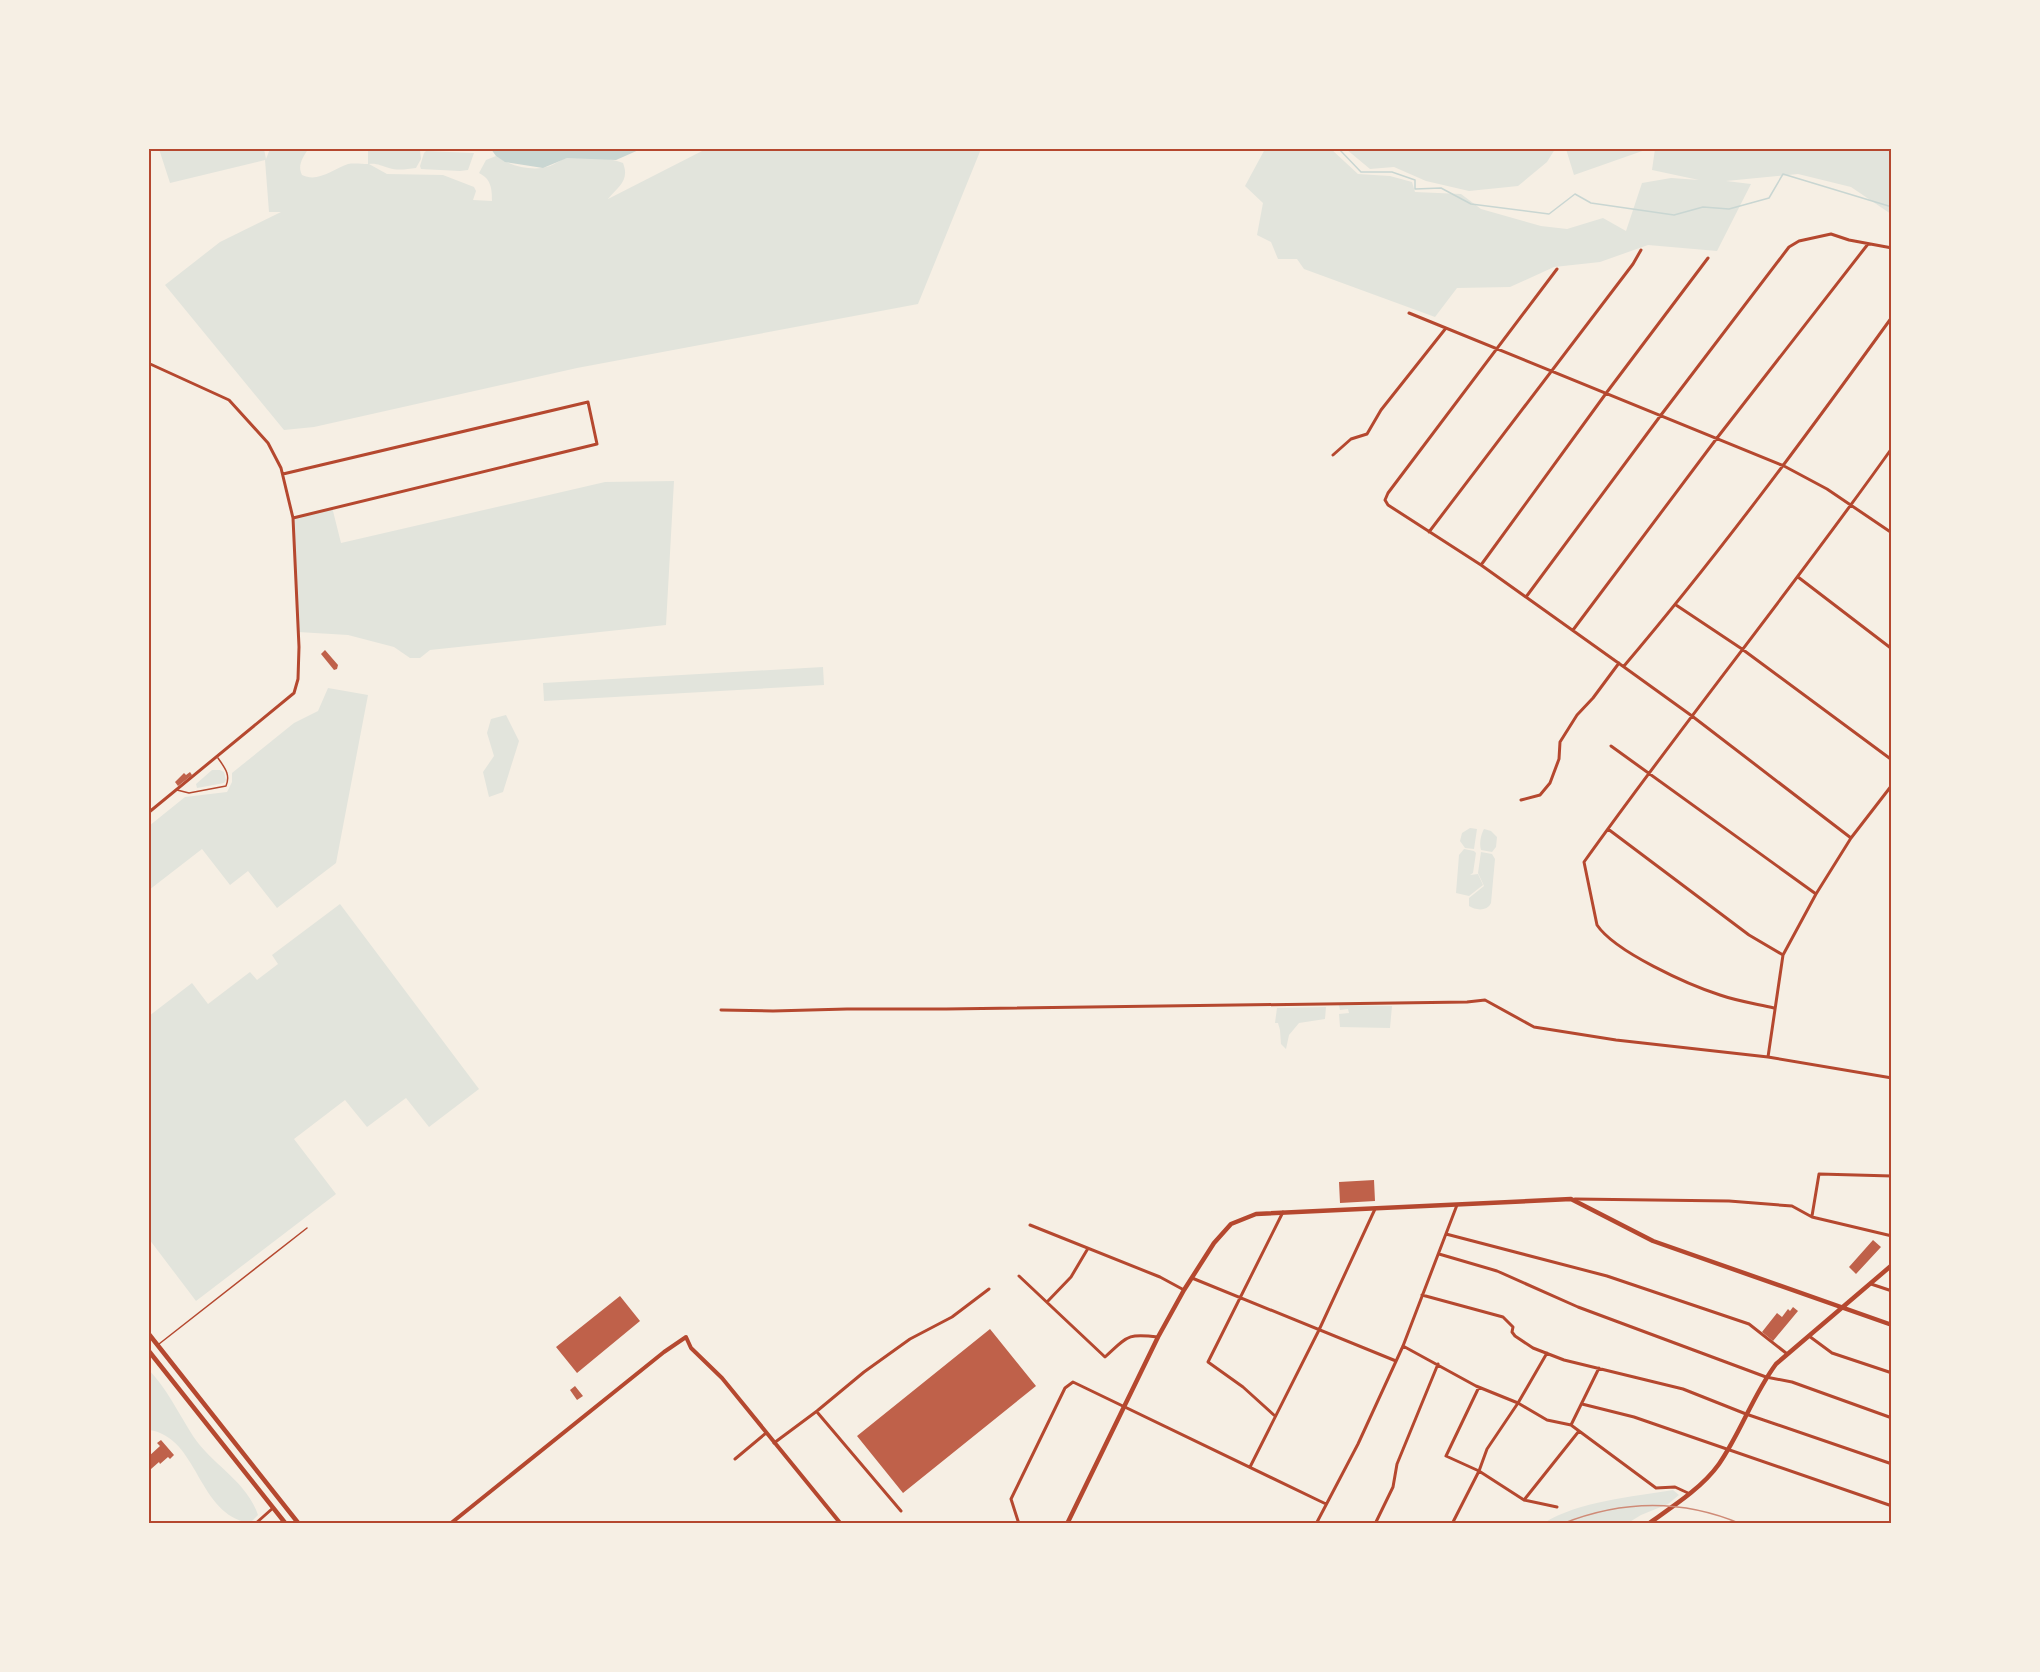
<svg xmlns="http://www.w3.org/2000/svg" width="2040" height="1672" viewBox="0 0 2040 1672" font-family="Barlow,sans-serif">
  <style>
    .green { fill: #e2e4dc }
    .water { fill: #c9d6d2 }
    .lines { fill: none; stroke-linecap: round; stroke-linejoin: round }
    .stream { stroke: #c9d6d2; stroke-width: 1.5 }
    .building { fill: #bf614a }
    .service { stroke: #b5482f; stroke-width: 1.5 }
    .minor { stroke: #b5482f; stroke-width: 3 }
    .tertiary { stroke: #b5482f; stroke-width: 4 }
    .secondary { stroke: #b5482f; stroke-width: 4.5 }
    .primary { stroke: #b5482f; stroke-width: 4.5 }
    .rail { stroke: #cf8b77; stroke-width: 1.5 }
    .neatline { fill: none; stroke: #b5482f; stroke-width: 2 }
  </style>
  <rect width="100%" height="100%" fill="#f6efe4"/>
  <path class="green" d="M406 148 420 150 421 159 416 168C407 169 398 171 389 168 381 166 377 163 369 164L387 174 443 175 474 187 476 191 473 200 492 201C492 188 491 179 479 173L486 160 496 156C510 166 533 172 550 166 556 164 561 159 567 158 584 156 607 157 623 163 630 181 618 187 608 199L706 149H981L918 304 577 368 314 427 284 430 165 285 220 242 281 212H269L265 160 170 183 159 149H264L266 159 270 149H308C303 158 297 165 302 175 318 183 333 169 348 164 354 163 362 164 368 164V149Z
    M1265 149H1331L1358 174 1390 176 1412 182 1415 192 1461 194 1481 209 1541 226 1567 229 1603 218 1626 231 1642 183 1671 178 1699 180 1652 170 1655 149H1891V214L1851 187 1798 174 1726 181 1751 184 1717 251 1648 245 1600 262 1554 267 1510 287 1457 288 1435 317 1304 269 1297 259H1278L1271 242 1257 235 1263 203 1245 186Z
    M1346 149H1555L1547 162 1518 186 1469 191 1426 181 1394 167 1370 169Z
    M1566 149V148L1648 149 1574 175Z
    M426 151 474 153 468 170 460 171 421 169 420 166 424 153Z
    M674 481 666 625 430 650 420 658H410L394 647 348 635 298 632 293 518 332 507 341 543 605 482Z
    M823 667 824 685 544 701 543 683Z
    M328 688 368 695 336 863 277 908 248 871 230 885 202 849 149 890V826L185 797 227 792 232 782V773L294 723 318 711Z
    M506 715 519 741 503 792 489 797 483 772 494 756 487 733 491 719Z
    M212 770H220L224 772 226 780 224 783 197 788 196 784Z
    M1470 828 1477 829 1474 849 1465 848 1460 841 1462 833Z
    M1484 829 1491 831 1497 837 1496 847 1492 852 1481 850C1479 844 1481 834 1484 829Z
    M1464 849 1474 851 1476 853 1473 873 1470 875 1478 874 1483 885 1469 896 1456 893 1459 855Z
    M1481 852 1492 854 1495 859 1491 903C1487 912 1475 910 1469 906V898L1484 886 1478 873Z
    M340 904 479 1089 429 1127 406 1098 367 1127 345 1100 294 1139 336 1194 196 1301 149 1239V1016L192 983 208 1004 250 972 257 980 278 964 272 955Z
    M1339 1005 1392 1006 1390 1028 1340 1027 1339 1014 1349 1013 1348 1009 1340 1010Z
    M1326 1007 1325 1019 1299 1023 1289 1035 1286 1049 1281 1044 1280 1030 1278 1023H1275L1277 1008Z
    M148 1369C166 1387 179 1414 193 1436 212 1465 246 1480 258 1515L250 1523C197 1515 199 1437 149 1430Z
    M1673 1490 1679 1495 1668 1504 1641 1515 1628 1523H1544C1579 1501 1632 1497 1673 1490Z"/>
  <path class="water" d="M491 149H641L616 160 567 158 543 168 505 162 496 156Z"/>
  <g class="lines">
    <path class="stream" d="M1338 148 1361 172H1392L1415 180V189L1441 188 1471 204 1549 214 1575 194 1591 203 1674 215 1703 207 1729 209 1769 198 1783 174 1892 207"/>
  </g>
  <path class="building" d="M325 650 338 665 337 669 334 670 321 654Z
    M190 772 192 775 178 786 175 782 184 773 186 775Z
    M1374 1180 1375 1201 1340 1203 1339 1182Z
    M1873 1240 1881 1247 1856 1274 1849 1267Z
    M620 1296 640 1321 577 1373 556 1347Z
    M1793 1307 1798 1311 1773 1341 1762 1332 1777 1313 1782 1317 1788 1309 1790 1311Z
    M990 1329 1036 1386 903 1493 857 1436Z
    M575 1386 583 1396 577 1400 570 1390Z
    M161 1440 174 1455 170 1459 168 1457 160 1464 159 1462 151 1469 148 1465V1457L160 1446 157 1443Z"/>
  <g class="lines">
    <path class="service" d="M177 790 189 793 226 786C231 774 224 767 218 758
      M159 1344 307 1228"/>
    <path class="minor" d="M1557 269 1388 493 1385 500 1388 505 1481 565 1624 667 1692 716 1851 838
      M1409 313 1784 466 1827 489 1892 533
      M148 363 229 400 268 443 281 468 293 518 299 647 298 679 294 693 148 813
      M1333 455 1351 439 1367 434 1381 410 1446 328
      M283 474 588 402 597 444 293 518
      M1429 532 1633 264 1641 250
      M1481 565 1607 392 1708 258
      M1798 577 1892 649
      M1526 597 1661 415 1789 247 1799 241 1831 234 1849 240 1892 248
      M1676 605 1742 649 1892 760
      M1573 630 1717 438 1868 244
      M1624 666C1719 554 1806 436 1892 317
      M1611 746 1816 894
      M1521 800 1540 795 1550 783 1559 759 1560 742 1577 715 1593 698 1619 663
      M1608 829 1749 935 1783 955
      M1774 1008C1757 1004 1737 1001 1720 995 1689 985 1615 952 1597 925L1584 862C1684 722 1792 589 1892 448
      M721 1010 773 1011 847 1009H946L1467 1002 1485 1000 1534 1027 1616 1040 1768 1057 1892 1078
      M1768 1057 1783 955 1816 894 1851 838 1892 785
      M1575 1199 1729 1201 1792 1206 1812 1217 1892 1236
      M1812 1216 1819 1174 1892 1176
      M1030 1225 1160 1277 1184 1290
      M1446 1234 1607 1276 1749 1324 1786 1353
      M1439 1254 1497 1271 1578 1307 1766 1377 1792 1382 1892 1418
      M1019 1276 1105 1357C1128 1336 1127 1333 1158 1337
      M1192 1278 1396 1361
      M1871 1284 1892 1291
      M1422 1295 1503 1317 1513 1327 1512 1332 1515 1336 1533 1348 1564 1360 1683 1389 1746 1414 1892 1464
      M1047 1302 1071 1277 1087 1250
      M1809 1336 1832 1353 1892 1373
      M1403 1346 1476 1386 1518 1403 1547 1420 1571 1425 1656 1488 1675 1487 1688 1493
      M1479 1387 1446 1456 1479 1471 1524 1500 1557 1507
      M1582 1404 1634 1417 1892 1506
      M817 1412 901 1511
      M1275 1416 1243 1387 1208 1362 1283 1212
      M1571 1425 1599 1368
      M774 1443 817 1411 864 1372 910 1339 952 1317 989 1289
      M735 1459 766 1433
      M1250 1467 1319 1330 1375 1209
      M1524 1500 1579 1431
      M255 1524 273 1508
      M1019 1524 1011 1499 1065 1388 1073 1382 1326 1504
      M1316 1524 1358 1444 1403 1346 1457 1205
      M1375 1524 1393 1487 1397 1464 1438 1364
      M1452 1524 1479 1471 1487 1449 1518 1403 1547 1353"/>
    <path class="tertiary" d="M450 1524 664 1352 686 1337 691 1348 722 1378 841 1524"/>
    <path class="secondary" d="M1067 1524 1158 1337 1184 1290 1214 1243 1231 1224 1256 1214 1571 1199 1653 1241 1892 1325
      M1648 1524C1672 1507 1702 1488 1719 1464 1741 1432 1753 1395 1776 1364L1892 1265"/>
    <path class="primary" d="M148 1333 299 1524
      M148 1350 286 1524"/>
    <path class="rail" d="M1562 1524C1622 1500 1682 1499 1741 1524"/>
  </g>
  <rect width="2040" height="1672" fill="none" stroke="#f6efe4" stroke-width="300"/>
  <rect x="150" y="150" width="1740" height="1372" class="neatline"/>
</svg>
